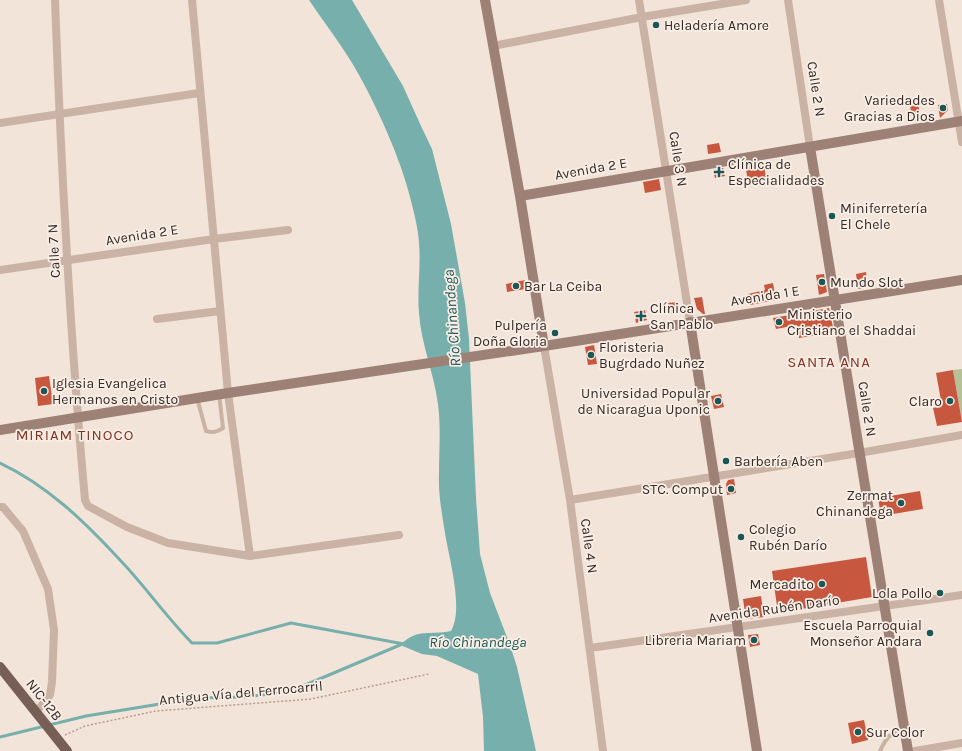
<svg xmlns="http://www.w3.org/2000/svg" width="962" height="751" viewBox="0 0 962 751" font-family="Karla,sans-serif">
  <style>
    .green { fill: #b6c198 }
    .water { fill: #77afad }
    .lines { fill: none; stroke-linecap: round; stroke-linejoin: round }
    .stream { stroke: #77afad; stroke-width: 3 }
    .building { fill: #c85740 }
    .path { stroke: #b59d8f; stroke-width: 1.5; stroke-dasharray: 2 2; stroke-linecap: butt }
    .lane { stroke: #cab3a4; stroke-width: 4 }
    .street { stroke: #cab3a4; stroke-width: 8 }
    .secondary { stroke: #9d8176; stroke-width: 10 }
    .primary { stroke: #775f57; stroke-width: 10 }
    .poi-dot { fill: #1b5756; stroke: #f9eee5; stroke-width: 1.5 }
    .labels { text-anchor: middle; dominant-baseline: central; stroke-width: 3.5; stroke-linejoin: round; paint-order: stroke }
    .poi-label { font-size: 14px; fill: #352a26; stroke: #f9eee5; text-anchor: start }
    .street-label { font-size: 14px; fill: #352a26; stroke: #f9eee5 }
    .water-label { font-size: 15px; font-style: italic; fill: #1b5756; stroke: #f9eee5 }
    .neighbourhood-label { font-size: 15px; letter-spacing: 1px; fill: #852f1e; stroke: #f9eee5 }
  </style>
  <rect width="100%" height="100%" fill="#f2e4d9"/>
  <path class="green" d="M962 369V422L953 370Z"/>
  <path class="water" d="M309 0H352L403 86 421 126 432 149 451 224 465 303 469 339 476 498 480 554 490 593 510 645 517 667 536 751H484L483 717 478 674 437 656 422 654 400 645C419 627 429 636 451 631 464 609 449 558 445 533 442 514 438 493 439 474 439 449 441 429 438 404 434 373 421 344 419 313 417 290 421 266 419 243 418 228 414 212 410 197 401 160 378 109 359 75 345 49 325 24 309 0Z"/>
  <g class="lines">
    <path class="stream" d="M0 463C47 485 85 522 120 560 146 587 166 617 192 643H217L291 623 404 644
      M0 737 86 716 197 698 246 697 291 691 400 645"/>
  </g>
  <path class="building" d="M918 104 921 119 913 121 910 106Z
    M947 104 948 110 940 118 938 105Z
    M719 143 721 152 708 154 707 145Z
    M763 161 766 177 748 181 745 164Z
    M723 168 725 176 715 178 713 170Z
    M659 179 661 190 645 193 643 182Z
    M866 272 868 287 858 289 856 274Z
    M824 274 827 292 819 295 816 275Z
    M525 280 526 289 507 292 506 284Z
    M773 283 776 300 750 305 748 294 765 290 764 285Z
    M702 297 705 314H703L697 309 694 298Z
    M678 302 679 312 670 314 668 303Z
    M829 308 834 332 799 338 797 325 776 329 773 318Z
    M645 310 647 320 636 323 634 312Z
    M594 345 597 364 588 365 585 347Z
    M953 370 962 422 937 426 933 408 942 406 936 373Z
    M49 376 53 404 38 406 35 378Z
    M721 394 724 407 714 409 711 396Z
    M734 479 736 493 727 495 726 484 728 480Z
    M920 491 923 509 881 516 878 498Z
    M866 557 872 597 778 613 772 571Z
    M761 596 764 617 746 619 743 599Z
    M758 634 760 645 750 647 748 635Z
    M864 720 868 740 852 744 848 723Z"/>
  <g class="lines">
    <path class="path" d="M65 735 85 726 156 711 311 699 429 674"/>
    <path class="lane" d="M197 398 206 431C213 433 217 432 223 428L219 394
      M880 751C886 738 890 733 904 728"/>
    <path class="street" d="M55 0C61 167 70 334 85 500L88 506 127 527 168 543 250 556 399 535
      M192 0 228 393 250 556
      M639 0 690 322
      M788 0 810 147
      M939 0 962 142
      M493 46 642 17 746 0
      M0 123 199 93
      M0 270 214 239 288 230
      M157 319 220 311
      M544 346 570 500 603 751
      M570 500 859 453 962 435
      M0 507H3L23 531 48 589 54 630 52 682 50 695 36 712
      M590 648 962 595
      M915 751 962 743"/>
    <path class="secondary" d="M485 0 520 196 544 346
      M810 147 908 751
      M520 196 962 121
      M690 322 757 751
      M0 430 228 393 544 346 962 280"/>
    <path class="primary" d="M0 667 67 751"/>
  </g>
  <g class="poi-dot">
    <circle cx="656" cy="25" r="4"/>
    <circle cx="943" cy="108" r="4"/>
    <path d="M717 166h4v4h4v4h-4v4h-4v-4h-4v-4h4z"/>
    <circle cx="832" cy="216" r="4"/>
    <circle cx="822" cy="282" r="4"/>
    <circle cx="516" cy="286" r="4"/>
    <path d="M639 310h4v4h4v4h-4v4h-4v-4h-4v-4h4z"/>
    <circle cx="779" cy="322" r="4"/>
    <circle cx="555" cy="333" r="4"/>
    <circle cx="591" cy="355" r="4"/>
    <circle cx="44" cy="391" r="4"/>
    <circle cx="718" cy="401" r="4"/>
    <circle cx="950" cy="401" r="4"/>
    <circle cx="726" cy="461" r="4"/>
    <circle cx="731" cy="489" r="4"/>
    <circle cx="901" cy="503" r="4"/>
    <circle cx="741" cy="537" r="4"/>
    <circle cx="822" cy="584" r="4"/>
    <circle cx="940" cy="593" r="4"/>
    <circle cx="930" cy="633" r="4"/>
    <circle cx="754" cy="640" r="4"/>
    <circle cx="858" cy="732" r="4"/>
  </g>
  <g class="labels">
    <g class="poi-label">
      <text x="664" y="25">Heladería Amore</text>
      <text x="935" y="100" text-anchor="end">Variedades<tspan x="935" dy="16">Gracias a Dios</tspan></text>
      <text x="728" y="164">Clínica de<tspan x="728" dy="16">Especialidades</tspan></text>
      <text x="840" y="208">Miniferretería<tspan x="840" dy="16">El Chele</tspan></text>
      <text x="830" y="282">Mundo Slot</text>
      <text x="524" y="286">Bar La Ceiba</text>
      <text x="650" y="308">Clínica<tspan x="650" dy="16">San Pablo</tspan></text>
      <text x="787" y="314">Ministerio<tspan x="787" dy="16">Cristiano el Shaddai</tspan></text>
      <text x="547" y="325" text-anchor="end">Pulpería<tspan x="547" dy="16">Doña Gloria</tspan></text>
      <text x="599" y="347">Floristeria<tspan x="599" dy="16">Bugrdado Nuñez</tspan></text>
      <text x="52" y="383">Iglesia Evangelica<tspan x="52" dy="16">Hermanos en Cristo</tspan></text>
      <text x="710" y="393" text-anchor="end">Universidad Popular<tspan x="710" dy="16">de Nicaragua Uponic</tspan></text>
      <text x="942" y="401" text-anchor="end">Claro</text>
      <text x="734" y="461">Barbería Aben</text>
      <text x="723" y="489" text-anchor="end">STC. Comput</text>
      <text x="893" y="495" text-anchor="end">Zermat<tspan x="893" dy="16">Chinandega</tspan></text>
      <text x="749" y="529">Colegio<tspan x="749" dy="16">Rubén Darío</tspan></text>
      <text x="814" y="584" text-anchor="end">Mercadito</text>
      <text x="932" y="593" text-anchor="end">Lola Pollo</text>
      <text x="922" y="625" text-anchor="end">Escuela Parroquial<tspan x="922" dy="16">Monseñor Andara</tspan></text>
      <text x="746" y="640" text-anchor="end">Libreria Mariam</text>
      <text x="866" y="732">Sur Color</text>
    </g>
    <g class="street-label">
      <text transform="translate(816 89) rotate(81)">Calle 2 N</text>
      <text transform="translate(678 159) rotate(81)">Calle 3 N</text>
      <text transform="translate(591 169) rotate(-10)">Avenida 2 E</text>
      <text transform="translate(142 235) rotate(-9)">Avenida 2 E</text>
      <text transform="translate(54 251) rotate(-93)">Calle 7 N</text>
      <text transform="translate(765 296) rotate(-9)">Avenida 1 E</text>
      <text transform="translate(867 409) rotate(81)">Calle 2 N</text>
      <text transform="translate(589 546) rotate(82)">Calle 4 N</text>
      <text transform="translate(774 609) rotate(-8)">Avenida Rubén Darío</text>
      <text transform="translate(241 693) rotate(-5)">Antigua Vía del Ferrocarril</text>
      <text transform="translate(44 700) rotate(52)">NIC-12B</text>
    </g>
    <g class="water-label">
      <text transform="translate(452 318) rotate(-94)">Río Chinandega</text>
      <text x="478" y="642">Río Chinandega</text>
    </g>
    <g class="neighbourhood-label">
      <text x="829" y="362">SANTA ANA</text>
      <text x="75" y="435">MIRIAM TINOCO</text>
    </g>
  </g>
</svg>
